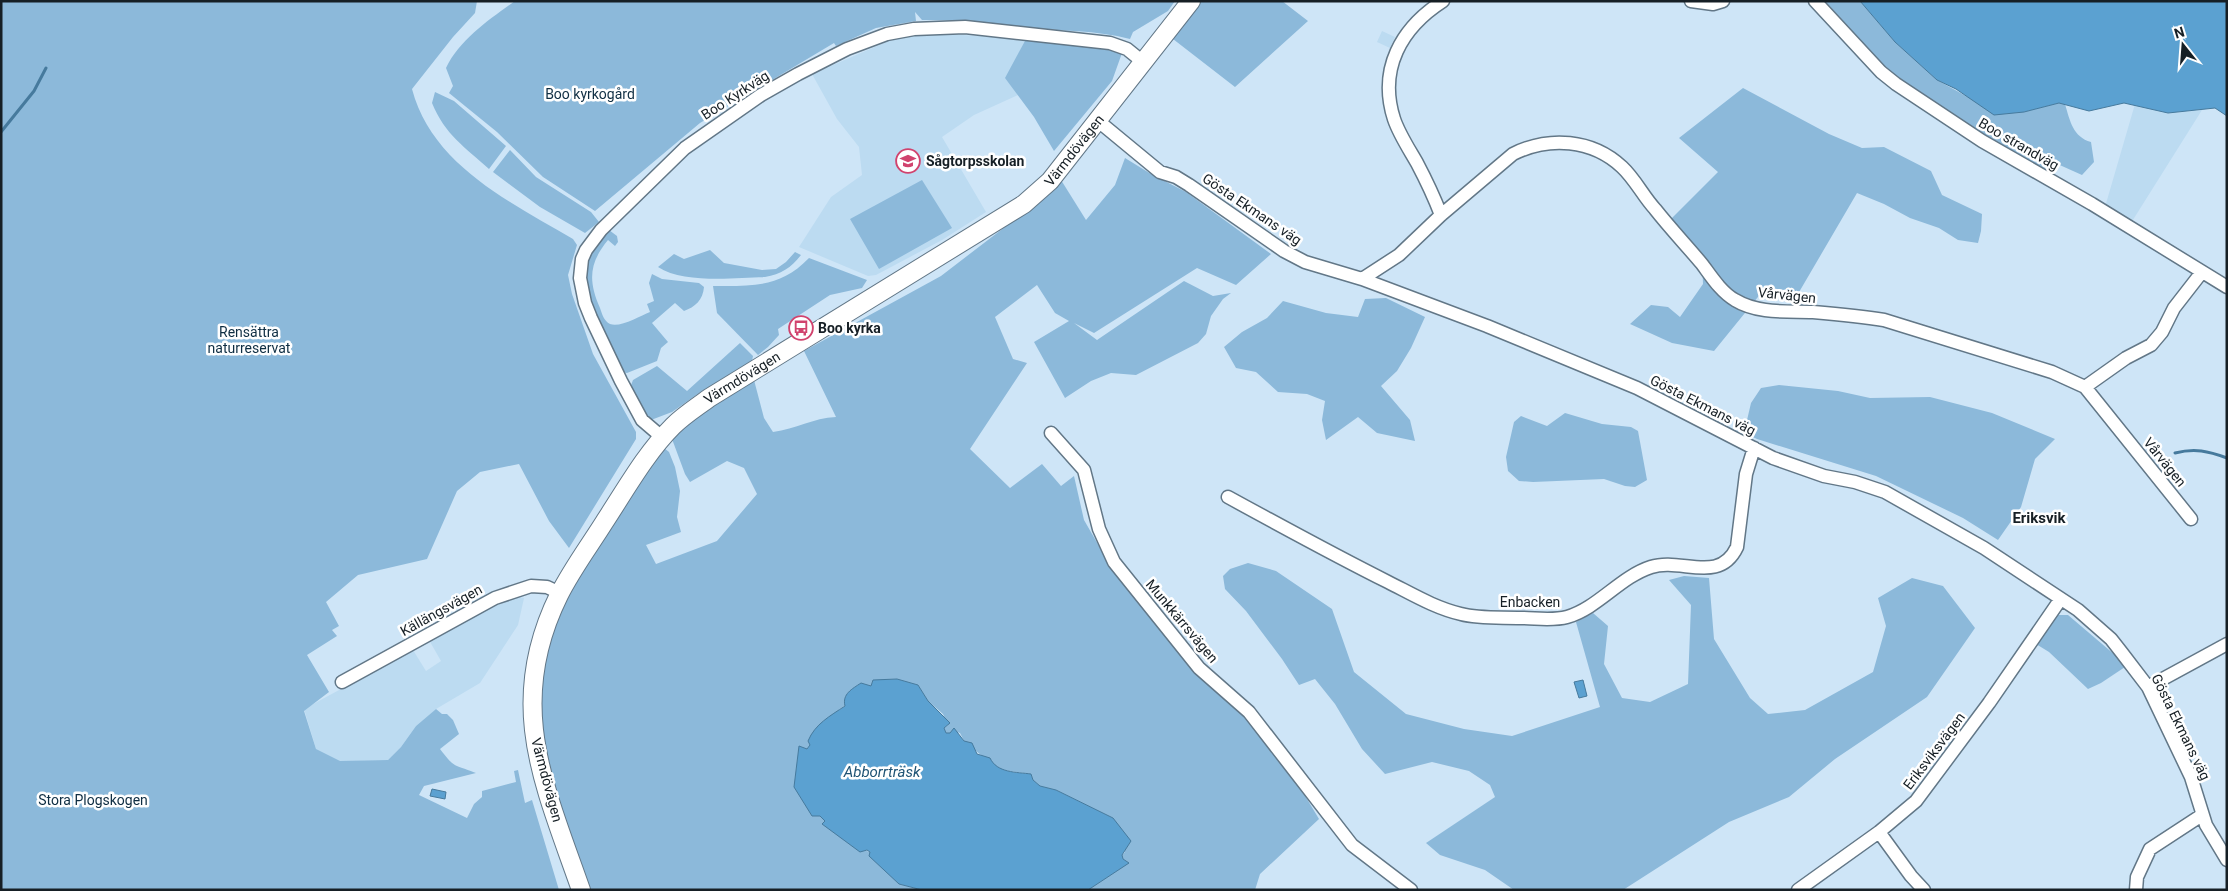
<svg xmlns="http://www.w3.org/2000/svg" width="2228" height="891" viewBox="0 0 2228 891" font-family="Roboto,sans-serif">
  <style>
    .built { fill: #bcdbf1 }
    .green { fill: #8cb9da }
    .water { fill: #5ba1d1; stroke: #467a9d }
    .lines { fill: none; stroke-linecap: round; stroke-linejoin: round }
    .stream { stroke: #467a9d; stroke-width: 3 }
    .street-casing { stroke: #627787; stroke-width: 15 }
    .secondary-casing { stroke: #627787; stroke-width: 20 }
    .street { stroke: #fff; stroke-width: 12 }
    .secondary { stroke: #fff; stroke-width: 18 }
    .labels { text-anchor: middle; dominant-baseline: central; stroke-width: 5; stroke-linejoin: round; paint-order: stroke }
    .park-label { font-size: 14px; fill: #0e2d42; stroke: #fff }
    .street-label { font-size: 14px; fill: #161f25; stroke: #fff }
    .poi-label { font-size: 14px; font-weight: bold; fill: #161f25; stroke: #fff; text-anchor: start }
    .neighbourhood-label { font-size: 15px; font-weight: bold; fill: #161f25; stroke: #fff }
    .water-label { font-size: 15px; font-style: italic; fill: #205475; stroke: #fff }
  </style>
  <rect width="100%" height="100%" fill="#cee5f7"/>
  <path class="built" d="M1382 31 1395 37 1390 48 1377 42Z
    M929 33 1026 39 1006 78 1018 95 974 115 942 137 986 212 942 240 876 275 868 276 799 247 831 197 862 175 859 147 837 119 812 74 891 40Z
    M2135 104 2168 113 2202 110 2131 223 2105 207Z
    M518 597 524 598 518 625 480 683 436 709 416 726 401 747 388 760 320 762 304 709 413 650 426 671 441 661 429 640 487 609Z"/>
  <path class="green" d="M1 1H477L475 13 453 37 412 89C432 165 510 202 573 239L577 245 568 275 572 294 593 354 636 432V439L569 548 549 521 519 464 480 472 457 491 427 559 358 575 326 602 339 626 332 630 337 636 307 655 329 692 304 711 316 749 340 761 388 760 401 747 416 726 436 709 442 714H447L453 720 459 734 440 749C456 770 454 764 476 773L424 786 419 795 467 818 474 804 482 797V791L516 782 514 771 518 770 525 803 532 800 559 890H1Z
    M515 1H1175L1168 11 1133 32 1130 39C1096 30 1061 31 1026 28 990 25 959 19 922 20L915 12 916 21 876 28 836 46 834 43 700 123 595 211 543 177 497 132 449 93 453 86 446 68C460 39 490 19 515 1Z
    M1201 1H1282L1308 21 1235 87 1173 39Z
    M1825 1H1860L1895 42 1937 80 1966 96 2024 112 2059 103 2065 104C2070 121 2073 137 2091 142L2094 162 2082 175 2053 162 2041 171 1982 137 1901 82 1883 65Z
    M1026 39 1109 47 1122 53 1112 81 1054 151 1034 117 1005 78Z
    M1743 88 1829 134 1862 148 1884 147 1931 171 1942 195 1982 214 1981 231 1978 243 1958 240 1939 228 1910 218 1884 204 1857 193 1795 299 1762 292 1714 351 1672 343 1630 324 1651 305 1668 307 1680 317 1703 284 1702 258 1670 220 1718 172 1679 138Z
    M435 92 454 101 506 146 489 169C465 147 445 135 432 103Z
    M510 150 536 177 591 212 599 222 585 233 540 207 493 172Z
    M1125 158 1151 174 1186 192 1271 254 1236 285 1197 268 1094 333 1074 323 1097 340 1184 281 1213 296 1231 293 1223 299 1211 316 1206 334 1198 343 1136 375 1111 373 1091 381 1065 398 1034 342 1069 321 1055 313 1037 285 995 317 1013 359 1027 363 970 449 1010 488 1042 464 1061 486 1074 476 1084 520 1111 567 1142 607 1239 709 1286 764 1319 819 1260 874 1255 890H1088L1128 863 1123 859 1122 855 1125 852 1113 818 1056 790 1040 786 1033 780 1031 774 1002 770 993 765 964 741 960 733 953 731 950 733H946L944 728 948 725 943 714 928 701 918 685 896 679 873 681 871 686 840 709 807 749 799 747 820 816 825 821 822 824 863 850 870 852 899 884 922 890H587L546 761 539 724 540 690 551 626 574 582 640 476 664 448 669 452 675 467 680 491 677 517 681 532 646 545 656 564 717 541 757 494 744 468 727 461 690 482 685 474 672 439C694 413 725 397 754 380L764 418 773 432C796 429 813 418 836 417L804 351 941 276 1053 190 1061 180 1086 220 1115 185Z
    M922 180 952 228 879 269 850 219Z
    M609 230 617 236 618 242 615 246 608 240C589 263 588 281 600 308 602 314 604 321 610 324 620 328 640 316 650 312L647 304 654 301 649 283 652 274 662 279 699 283 704 287C703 300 695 307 684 311L675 303 652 323 668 342 661 348 657 361 627 373 622 372C607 338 574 288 591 251 594 244 603 236 609 230Z
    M710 250 724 263 762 270 776 269 786 262 795 252 801 255C791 268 781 274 765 277 735 278 684 284 658 267L674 254 684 259Z
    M809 258 867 280 862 288 830 295 778 329 779 335 768 347 758 355 717 313 713 286C753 286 780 288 809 258Z
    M1386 298 1425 317 1411 348 1397 371 1381 386 1410 420 1415 441 1377 433 1358 417 1326 440 1322 420 1325 401 1307 394 1278 392 1256 372 1236 368 1224 347 1242 332 1267 318 1283 301 1326 313 1358 317 1365 299Z
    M740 343 753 356 752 361 702 391 672 412 651 420 647 417 630 388 633 380 657 366 687 391Z
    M1779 385 1838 391 1870 398 1930 397 1992 413 2055 439 2035 459 2021 507 1998 540 1963 518 1876 476 1757 439 1744 433 1751 403 1761 388Z
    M1565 413 1602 424 1631 427 1638 431 1647 480 1635 487 1625 486 1604 479 1533 482 1519 481 1508 471 1506 457 1514 422 1521 416 1547 426Z
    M1248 563 1276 571 1332 609 1354 672 1406 714 1464 729 1512 736 1600 707 1576 622 1593 613 1608 626 1604 664 1622 698 1650 702 1688 684 1691 605 1669 580 1684 576 1709 578 1714 639 1750 698 1768 714 1805 710 1873 672 1886 626 1878 598 1912 578 1943 586 1975 628 1927 697 1835 759 1789 797 1729 822 1623 890H1514L1485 870 1440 855 1426 843 1495 797 1490 785 1469 771 1432 762 1385 774 1362 749 1335 704 1315 679 1299 685 1282 659 1246 611 1225 589 1223 576 1230 569Z
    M2058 615H2068L2115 655 2125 667 2101 683 2088 689 2049 652 2036 644Z"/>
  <path class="water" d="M1860 1H2227V116L2215 108 2168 113 2124 103 2089 111 2059 103 2024 112 1994 115 1956 89 1937 80 1895 42Z
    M897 679 918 685 928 701 950 723 944 728 946 733H950L954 728 964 741 972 743 977 754 990 758C997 773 1016 772 1031 774L1033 780 1040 786 1056 790 1113 818 1131 841 1122 855 1123 859 1129 863 1088 890H922L899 884 869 856 870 852 867 850 860 852 822 824 825 821 820 816H812L794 787 799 746 807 749 810 745 808 741C815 724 830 716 845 706 842 694 852 689 861 683L871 686 873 680Z
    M1583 680 1587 696 1579 698 1574 682Z
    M432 789 446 792 445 799 430 796Z"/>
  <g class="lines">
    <path class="stream" d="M1 132 34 91 46 68
      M2175 453C2195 448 2208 451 2227 458"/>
    <g class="street-casing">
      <path id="street" d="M1691 1 1713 4 1723 1
        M1815 1 1881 72 1896 84 1982 141 2092 204 2227 287
        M1097 120 1160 172 1176 177 1189 185 1284 251 1305 262 1362 279 1487 326 1637 388 1773 458 1824 476 1855 482 1885 492 1984 548 2078 610 2111 639 2122 653 2148 687 2191 777 2206 825 2227 860
        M1441 215C1434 197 1426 180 1417 163 1409 149 1399 134 1394 119 1378 69 1401 28 1443 1
        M1362 279 1399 255 1441 215 1513 154C1549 136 1592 139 1622 167 1635 179 1643 196 1655 209 1670 228 1686 245 1702 264 1711 276 1721 292 1735 300 1758 314 1787 311 1813 312 1837 314 1860 316 1884 320L2052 372 2085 387 2191 519
        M2085 387 2126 358 2151 345 2162 332 2174 308 2202 272
        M1051 433 1084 470 1099 529 1114 562 1199 668 1249 712 1352 845 1411 890
        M663 438 642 420 621 381 591 318 585 303 580 278 582 259 586 250 601 230 685 148 761 95 798 74 847 49 887 34 914 29 965 27 1110 43 1127 49 1143 62
        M1228 497C1281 526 1334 555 1388 582 1412 594 1435 608 1461 614 1480 619 1502 617 1521 618 1536 618 1552 621 1567 617 1598 608 1620 577 1651 567 1681 557 1719 585 1737 547L1746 474 1754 448
        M342 682 495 598 531 586 547 587 560 593
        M2148 687 2227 644
        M1879 832 1911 876 1924 890
        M1798 890 1879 832 1916 801 1989 703 2060 600
        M2136 890 2137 877 2150 849 2202 815"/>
    </g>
    <g class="secondary-casing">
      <g id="secondary">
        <path id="s1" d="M581 890C544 784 505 704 559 595 572 569 590 545 605 521 626 489 646 453 673 426 684 415 697 407 709 398L1024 204 1050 181 1191 1"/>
      </g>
    </g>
    <use href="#street" class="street"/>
    <use href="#secondary" class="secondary"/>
  </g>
  <defs>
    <g id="school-ring" transform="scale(1.25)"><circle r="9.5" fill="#fff" stroke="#d1436e" stroke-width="1.5"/><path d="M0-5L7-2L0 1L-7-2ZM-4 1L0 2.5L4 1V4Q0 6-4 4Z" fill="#d1436e"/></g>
    <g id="bus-ring" transform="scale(1.25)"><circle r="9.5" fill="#fff" stroke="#d1436e" stroke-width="1.5"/><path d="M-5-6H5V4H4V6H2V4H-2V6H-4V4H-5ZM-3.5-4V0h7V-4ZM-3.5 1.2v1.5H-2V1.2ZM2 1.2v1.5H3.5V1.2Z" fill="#d1436e"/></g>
  </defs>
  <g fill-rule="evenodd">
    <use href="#school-ring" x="908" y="161"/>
    <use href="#bus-ring" x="801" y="328"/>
  </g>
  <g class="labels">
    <g class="park-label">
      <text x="590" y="94">Boo kyrkogård</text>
      <text x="249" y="332">Rensättra<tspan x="249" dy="16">naturreservat</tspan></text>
      <text x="93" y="800">Stora Plogskogen</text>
    </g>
    <g class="street-label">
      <text transform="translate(735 95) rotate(-33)">Boo Kyrkväg</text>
      <text transform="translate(2019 144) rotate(30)">Boo strandväg</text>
      <text stroke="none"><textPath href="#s1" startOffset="1000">Värmdövägen</textPath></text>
      <text transform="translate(1252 209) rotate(34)">Gösta Ekmans väg</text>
      <text transform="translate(1787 295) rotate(6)">Vårvägen</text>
      <text stroke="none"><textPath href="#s1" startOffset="595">Värmdövägen</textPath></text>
      <text transform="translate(1703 405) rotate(27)">Gösta Ekmans väg</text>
      <text transform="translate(2165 462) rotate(51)">Vårvägen</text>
      <text x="1530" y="602">Enbacken</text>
      <text transform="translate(441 610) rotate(-29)">Källängsvägen</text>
      <text transform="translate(1182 621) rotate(50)">Munkkärrsvägen</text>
      <text transform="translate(2181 727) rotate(64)">Gösta Ekmans väg</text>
      <text transform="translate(1934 751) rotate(-53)">Eriksviksvägen</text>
      <text transform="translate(547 780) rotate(75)">Värmdövägen</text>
    </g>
    <g class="poi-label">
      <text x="926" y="161">Sågtorpsskolan</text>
      <text x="818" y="328">Boo kyrka</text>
    </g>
    <g class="neighbourhood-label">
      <text x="2039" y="518">Eriksvik</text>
    </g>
    <g class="water-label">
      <text x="882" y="772">Abborrträsk</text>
    </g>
  </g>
  <rect width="2228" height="891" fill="none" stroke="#161f25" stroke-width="5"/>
  <g transform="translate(2183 45) rotate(343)" stroke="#ffffff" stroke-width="4" paint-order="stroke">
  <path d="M0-4L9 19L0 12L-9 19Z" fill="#161f25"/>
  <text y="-8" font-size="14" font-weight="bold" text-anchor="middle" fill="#161f25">N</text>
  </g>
</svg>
